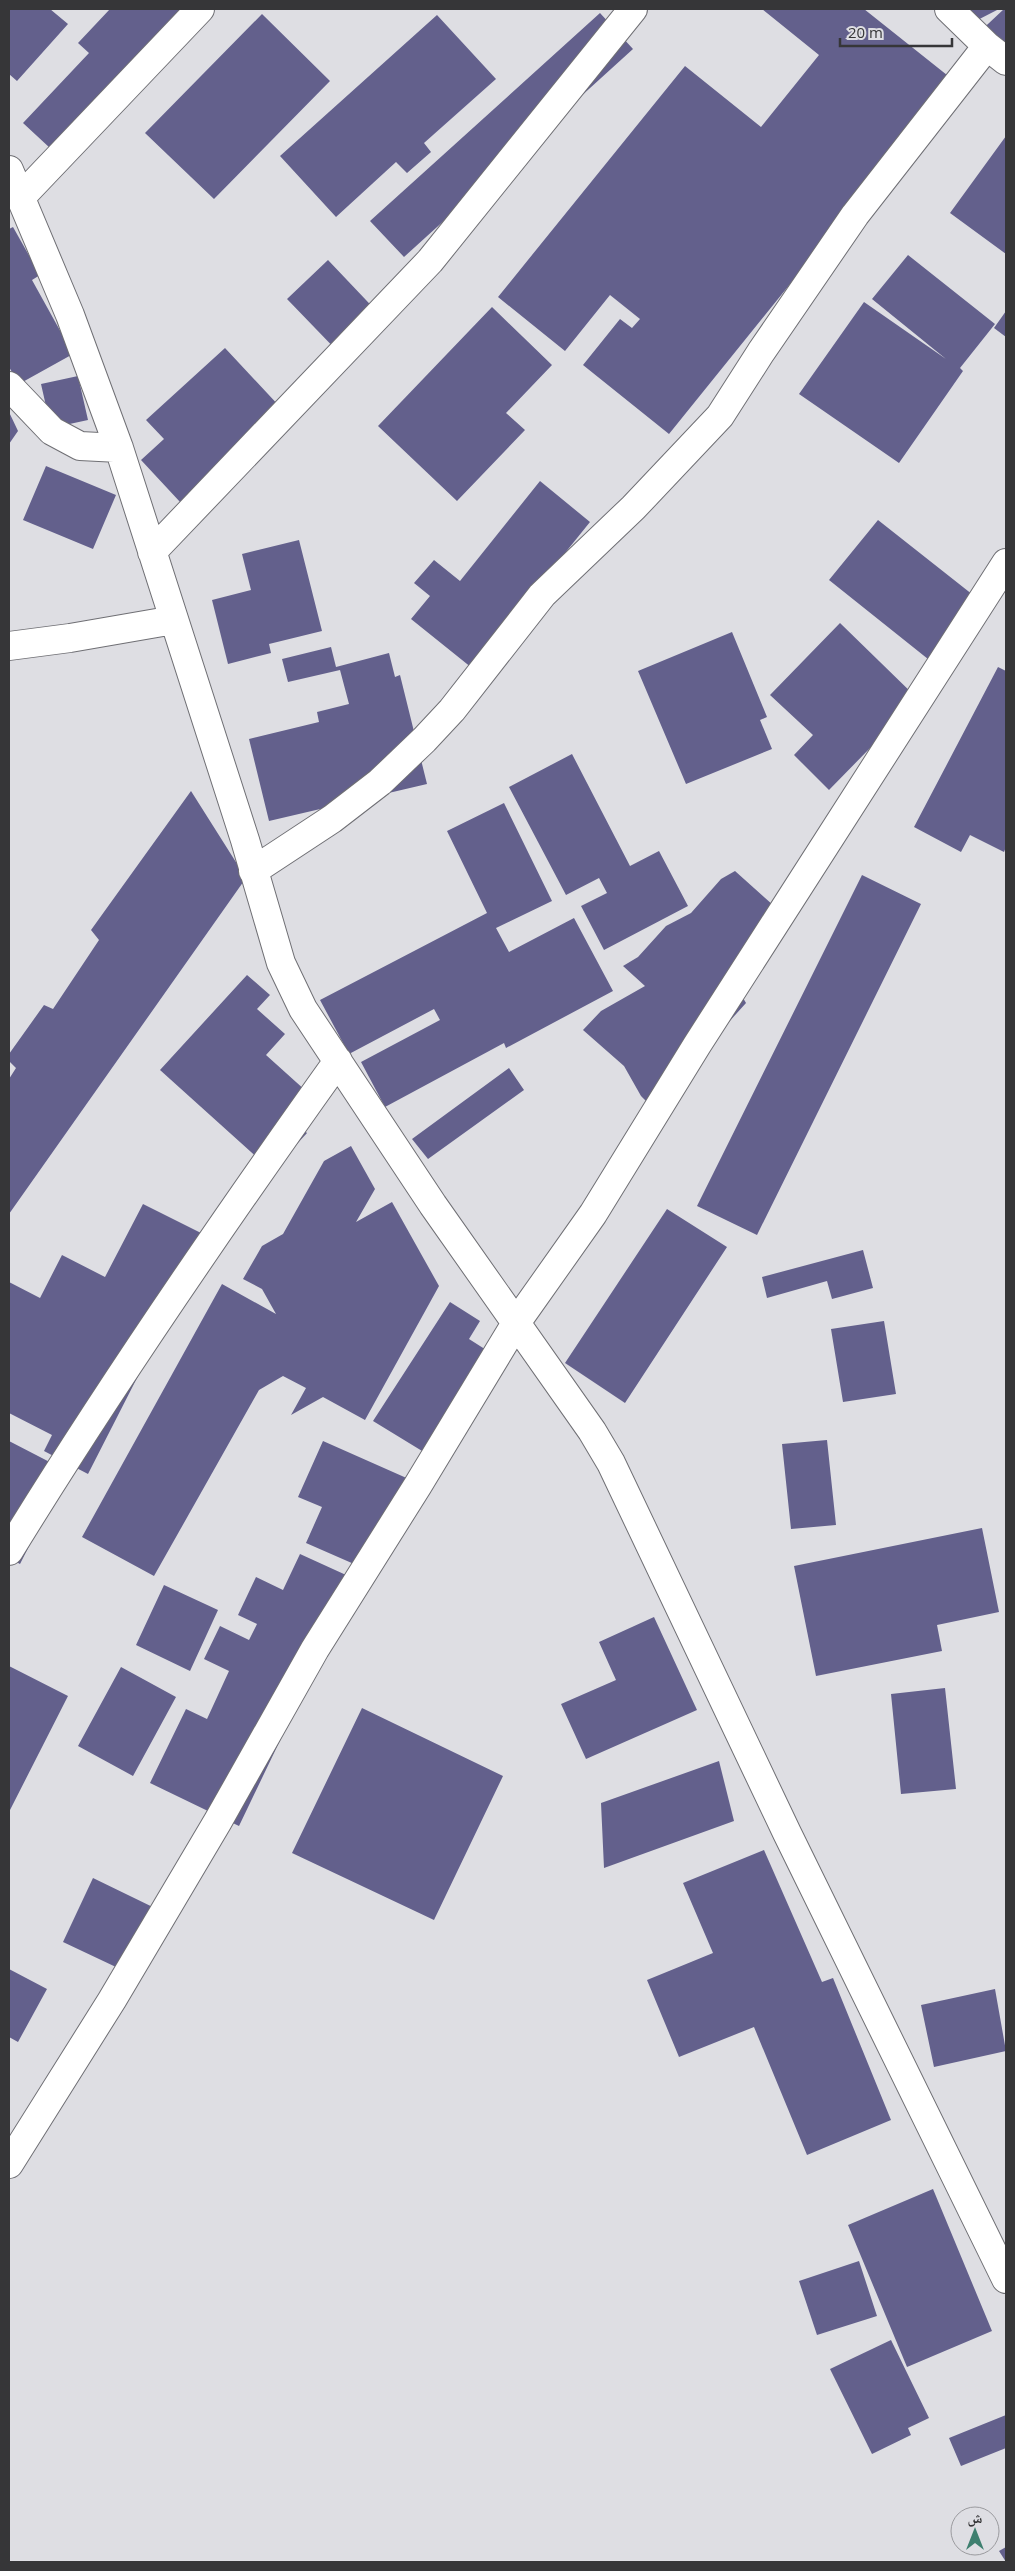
<svg xmlns="http://www.w3.org/2000/svg" width="1015" height="2571" viewBox="0 0 1015 2571" font-family="'Open Sans','Noto Naskh Arabic',sans-serif">
  <style>
    .building { fill: #63608c }
    .lines { fill: none; stroke-linecap: round; stroke-linejoin: round }
    .minor-casing { stroke: #6f6f74; stroke-width: 30 }
    .minor { stroke: #fff; stroke-width: 28 }
  </style>
  <rect width="100%" height="100%" fill="#dedee3"/>
  <path class="building" d="M9 9H50L68 24 17 81 9 74Z
    M110 9H207L64 161 23 123 89 53 78 43Z
    M762 9H864L957 83 912 133 669 434 583 365 620 319 632 328 640 319 610 295 565 351 498 297 685 66 761 127 819 55Z
    M949 9H999L960 29Z
    M1004 9H1006V72L973 38Z
    M600 13 633 49 404 257 370 221Z
    M262 14 330 81 214 199 145 133Z
    M437 15 496 79 424 143 431 152 407 173 396 162 336 217 280 156Z
    M1006 136V254L950 213Z
    M13 227 40 275 32 280 73 354 19 384 9 367V229Z
    M908 255 995 324 960 368 963 371 899 463 799 394 864 302 946 359 872 299Z
    M328 260 384 319 343 357 287 299Z
    M492 307 552 365 506 413 525 430 457 501 378 426Z
    M1006 311V337L994 328Z
    M225 348 295 423 194 517 141 460 164 439 146 420Z
    M78 376 88 420 51 428 41 384Z
    M9 412 18 431 9 444Z
    M46 466 116 495 93 549 23 520Z
    M540 481 590 522 472 668 411 619 430 596 414 583 434 560 460 581Z
    M878 520 987 606 938 667 829 580Z
    M299 540 322 631 269 644 271 653 228 664 212 600 251 590 242 554Z
    M840 623 918 699 829 790 794 755 813 735 770 695Z
    M732 632 767 717 760 720 772 749 686 784 638 671Z
    M331 647 336 667 389 653 395 677 400 675 427 784 269 821 249 739 319 722 317 712 349 704 340 670 288 682 282 659Z
    M998 667 1006 671V847L1004 852 970 835 961 852 914 827Z
    M572 754 630 866 659 851 688 906 604 950 581 906 607 893 599 878 566 895 509 787Z
    M191 791 246 878 9 1214V1079L16 1068 9 1061V1054L44 1005 53 1009 99 940 91 930Z
    M504 803 552 901 496 928 509 952 574 918 613 991 506 1048 504 1043 385 1107 361 1062 440 1020 434 1009 349 1054 320 1000 487 913 447 831Z
    M735 871 773 905 733 981 746 1003 652 1107 641 1096 624 1066 583 1030 601 1011 645 986 623 966 638 957 666 926 691 913 721 879Z
    M862 875 921 904 757 1235 697 1206Z
    M247 975 270 995 257 1009 285 1034 266 1055 316 1100 295 1123 307 1133 272 1171 160 1070Z
    M509 1068 524 1090 428 1159 412 1139Z
    M351 1146 375 1189 356 1222 392 1202 439 1286 365 1420 323 1397 291 1415 306 1388 283 1376 259 1390 154 1576 82 1537 222 1284 276 1314 262 1289 243 1279 262 1246 283 1234 324 1161Z
    M143 1204 209 1237 88 1474 44 1451 52 1435 9 1413V1282L40 1298 62 1255 105 1277Z
    M667 1209 727 1247 625 1403 565 1363Z
    M863 1250 873 1288 832 1299 827 1281 767 1298 762 1277Z
    M450 1302 480 1321 469 1339 491 1353 427 1454 373 1421Z
    M884 1321 896 1394 843 1402 831 1329Z
    M827 1440 836 1525 791 1529 782 1444Z
    M9 1441 67 1471 20 1564 9 1558Z
    M323 1441 411 1480 370 1571 306 1543 322 1507 298 1497Z
    M982 1528 999 1612 937 1625 942 1651 816 1676 794 1566Z
    M300 1554 357 1580 239 1826 150 1783 186 1709 207 1719 229 1671 204 1659 220 1626 249 1640 257 1624 238 1615 256 1577 283 1590Z
    M164 1585 218 1610 190 1671 136 1645Z
    M654 1617 697 1710 586 1759 561 1704 616 1680 599 1642Z
    M9 1666 68 1696 9 1812Z
    M121 1667 176 1697 133 1776 78 1746Z
    M945 1688 956 1789 901 1794 891 1694Z
    M362 1708 503 1776 434 1920 292 1853Z
    M719 1761 734 1821 604 1868 601 1803Z
    M764 1850 822 1982 833 1978 891 2120 807 2155 754 2027 679 2057 647 1980 713 1953 683 1883Z
    M93 1878 165 1913 135 1976 63 1942Z
    M9 1969 47 1989 18 2042 9 2037Z
    M995 1989 1006 2051 934 2067 921 2005Z
    M933 2189 992 2331 907 2367 848 2225Z
    M859 2261 877 2316 817 2335 799 2281Z
    M891 2340 929 2418 908 2428 911 2435 872 2454 830 2369Z
    M1006 2415V2448L961 2466 949 2438Z
    M1006 2547V2562L999 2551Z"/>
  <g class="lines">
    <g class="minor-casing">
      <path id="minor" d="M949 9 987 46 1006 61
        M9 170 70 315 119 448 245 840 281 963 303 1009 433 1205 592 1431 611 1463 787 1833 1006 2279
        M21 197 200 9
        M9 386 52 431 80 446 119 448
        M152 552 430 261 633 9
        M9 646 70 638 174 620
        M253 871 332 819 380 782 424 740 452 710 542 595 633 508 720 416 761 352 855 215 987 46
        M9 1551C112 1383 223 1222 338 1061
        M9 2164 112 2000 218 1821 315 1649 418 1485 516 1323 593 1214 697 1045 1006 563"/>
    </g>
    <use href="#minor" class="minor"/>
  </g>
  <rect width="1015" height="2571" fill="none" stroke="#363638" stroke-width="20"/>
  <g transform="translate(975 2531)"><circle r="24" fill="#dedee3" stroke="#9b9b9f"/>
  <path d="M0-4L9 19L0 12L-9 19Z" fill="#3e7f6f"/>
  <text y="-8" font-size="14" font-weight="bold" text-anchor="middle" fill="#363638">ش</text>
  </g>
  <path d="M840 38v8h112v-8" fill="none" stroke="#363638" stroke-width="2.5"/>
  <text x="848" y="38" font-size="15" fill="#363638" stroke="#dedee3" stroke-width="4" paint-order="stroke">20 m</text>
</svg>
